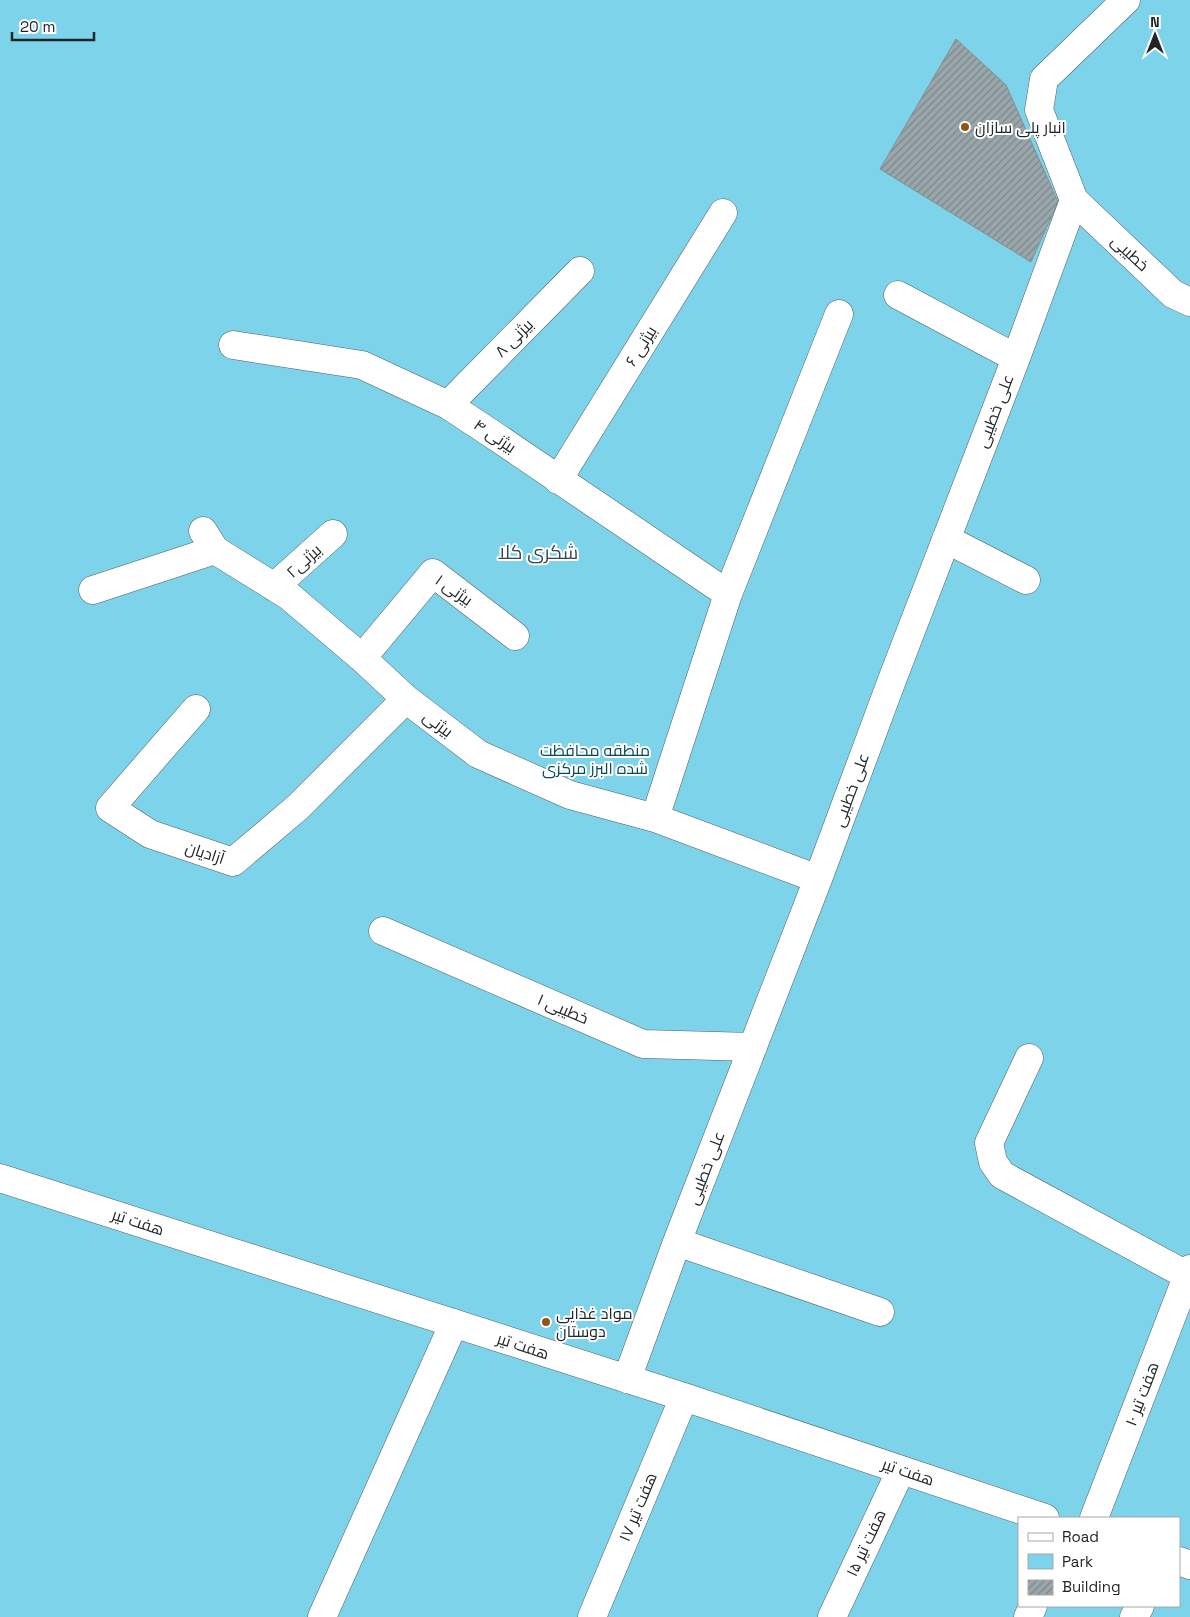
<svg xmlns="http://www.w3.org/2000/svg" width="1190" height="1617" viewBox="0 0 1190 1617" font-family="'Space Grotesk',Cairo,sans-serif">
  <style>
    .green { fill: #7cd3ea; fill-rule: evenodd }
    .building { fill: url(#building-hatch); stroke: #839093 }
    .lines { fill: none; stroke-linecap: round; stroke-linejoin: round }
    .minor-casing { stroke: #535f63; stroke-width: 29 }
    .minor { stroke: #fff; stroke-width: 28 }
    .poi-dot { fill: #8e570b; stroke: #fff; stroke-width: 2 }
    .labels { text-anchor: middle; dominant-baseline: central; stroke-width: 4; stroke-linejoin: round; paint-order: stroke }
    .poi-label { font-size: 16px; fill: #202527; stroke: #fff; text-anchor: start }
    .street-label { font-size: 16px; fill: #202527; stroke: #fff }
    .park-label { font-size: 16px; fill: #084855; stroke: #fff }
    .quarter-label { font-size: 19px; fill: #3b464a; stroke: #fff }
  </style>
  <defs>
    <pattern id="building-hatch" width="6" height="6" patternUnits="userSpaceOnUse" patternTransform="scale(1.25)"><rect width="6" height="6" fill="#99a6aa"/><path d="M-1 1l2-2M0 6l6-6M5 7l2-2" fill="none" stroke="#7c878a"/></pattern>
  </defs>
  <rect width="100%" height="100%" fill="#d7e5e9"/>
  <path class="green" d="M0 0H1190V1617H0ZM1019 1518H1179V1606H1019Z"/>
  <path class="building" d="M956 39 1006 85 1058 202 1031 262 880 169Z"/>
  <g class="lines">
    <g class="minor-casing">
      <path id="minor" d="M1126 0 1044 79 1039 110 1074 200 1173 294 1190 302
        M898 295 1016 358
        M233 345 362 365 448 405 492 434 728 594
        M448 405 580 271
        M558 480 723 213
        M203 531 215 550
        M946 539 1026 580
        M274 587 333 534
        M93 590 215 550 289 596 362 658 406 699 478 754 570 795 655 818 818 879
        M362 658 433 573 515 636
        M196 709 110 808 150 834 233 862 298 807 406 699
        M655 818 728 594 839 314
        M383 931 643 1044 753 1047
        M1029 1058 989 1143 993 1162 1002 1175 1190 1277
        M0 1178 684 1397 1045 1518
        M677 1242 880 1312
        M627 1379 677 1242 818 879 892 680 1016 358 1074 200
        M1094 1518 1190 1269
        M1179 1561 1190 1565
        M322 1617 454 1323
        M592 1617 684 1397
        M832 1617 901 1470
        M1028 1617 1033 1606
        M1134 1617 1140 1606"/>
    </g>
    <use href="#minor" class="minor"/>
  </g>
  <g class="poi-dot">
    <circle cx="965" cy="127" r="5"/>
    <circle cx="546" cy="1322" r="5"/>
  </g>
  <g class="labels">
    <g class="poi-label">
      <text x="975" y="127">انبار پلی سازان</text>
      <text x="556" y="1313">مواد غذایی<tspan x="556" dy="18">دوستان</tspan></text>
    </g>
    <g class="street-label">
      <text transform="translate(1130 253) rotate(43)">خطیبی</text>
      <text transform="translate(514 338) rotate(-45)">بیژنی ۸</text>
      <text transform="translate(641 346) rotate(-58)">بیژنی ۶</text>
      <text transform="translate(995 411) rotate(-69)">علی خطیبی</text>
      <text transform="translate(495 436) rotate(34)">بیژنی ۴</text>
      <text transform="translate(304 561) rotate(-42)">بیژنی۲</text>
      <text transform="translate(454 590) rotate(35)">بیژنی ۱</text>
      <text transform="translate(438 724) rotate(37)">بیژنی</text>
      <text transform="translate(851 790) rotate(-70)">علی خطیبی</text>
      <text transform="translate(205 853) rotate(18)">آزادیان</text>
      <text transform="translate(563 1009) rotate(23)">خطیبی ۱</text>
      <text transform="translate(706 1168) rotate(-69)">علی خطیبی</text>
      <text transform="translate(138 1222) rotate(18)">هفت تیر</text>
      <text transform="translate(523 1346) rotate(18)">هفت تیر</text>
      <text transform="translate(1142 1394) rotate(-69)">هفت تیر ۱۰</text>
      <text transform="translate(908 1472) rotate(19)">هفت تیر</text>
      <text transform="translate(638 1507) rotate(-67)">هفت تیر ۱۷</text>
      <text transform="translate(866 1543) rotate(-65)">هفت تیر ۱۵</text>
    </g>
    <g class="park-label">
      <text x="595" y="750">منطقه محافظت<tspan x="595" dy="18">شده البرز مرکزی</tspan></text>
    </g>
    <g class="quarter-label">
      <text x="538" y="552">شکری کلا</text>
    </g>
  </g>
  <rect x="1018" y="1517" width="162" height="90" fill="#ffffff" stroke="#a6a8a9"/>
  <rect x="1028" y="1533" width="25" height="8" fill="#ffffff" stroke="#a6a8a9"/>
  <text x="1062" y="1542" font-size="15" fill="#202527">Road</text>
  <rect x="1028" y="1554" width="25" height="15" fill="#7cd3ea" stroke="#a6a8a9"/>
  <text x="1062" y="1567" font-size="15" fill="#202527">Park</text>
  <rect x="1028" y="1580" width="25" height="15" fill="url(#building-hatch)" stroke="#a6a8a9"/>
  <text x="1062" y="1592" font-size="15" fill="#202527">Building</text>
  <g transform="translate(1155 35)" stroke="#ffffff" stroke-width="4" paint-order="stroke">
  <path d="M0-4L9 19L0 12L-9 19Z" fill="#202527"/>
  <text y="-8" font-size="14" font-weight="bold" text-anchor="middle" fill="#202527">N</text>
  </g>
  <path d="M12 32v8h82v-8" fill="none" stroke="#202527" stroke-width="2.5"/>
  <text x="20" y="32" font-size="15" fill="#202527" stroke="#ffffff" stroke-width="4" paint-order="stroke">20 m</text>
</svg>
